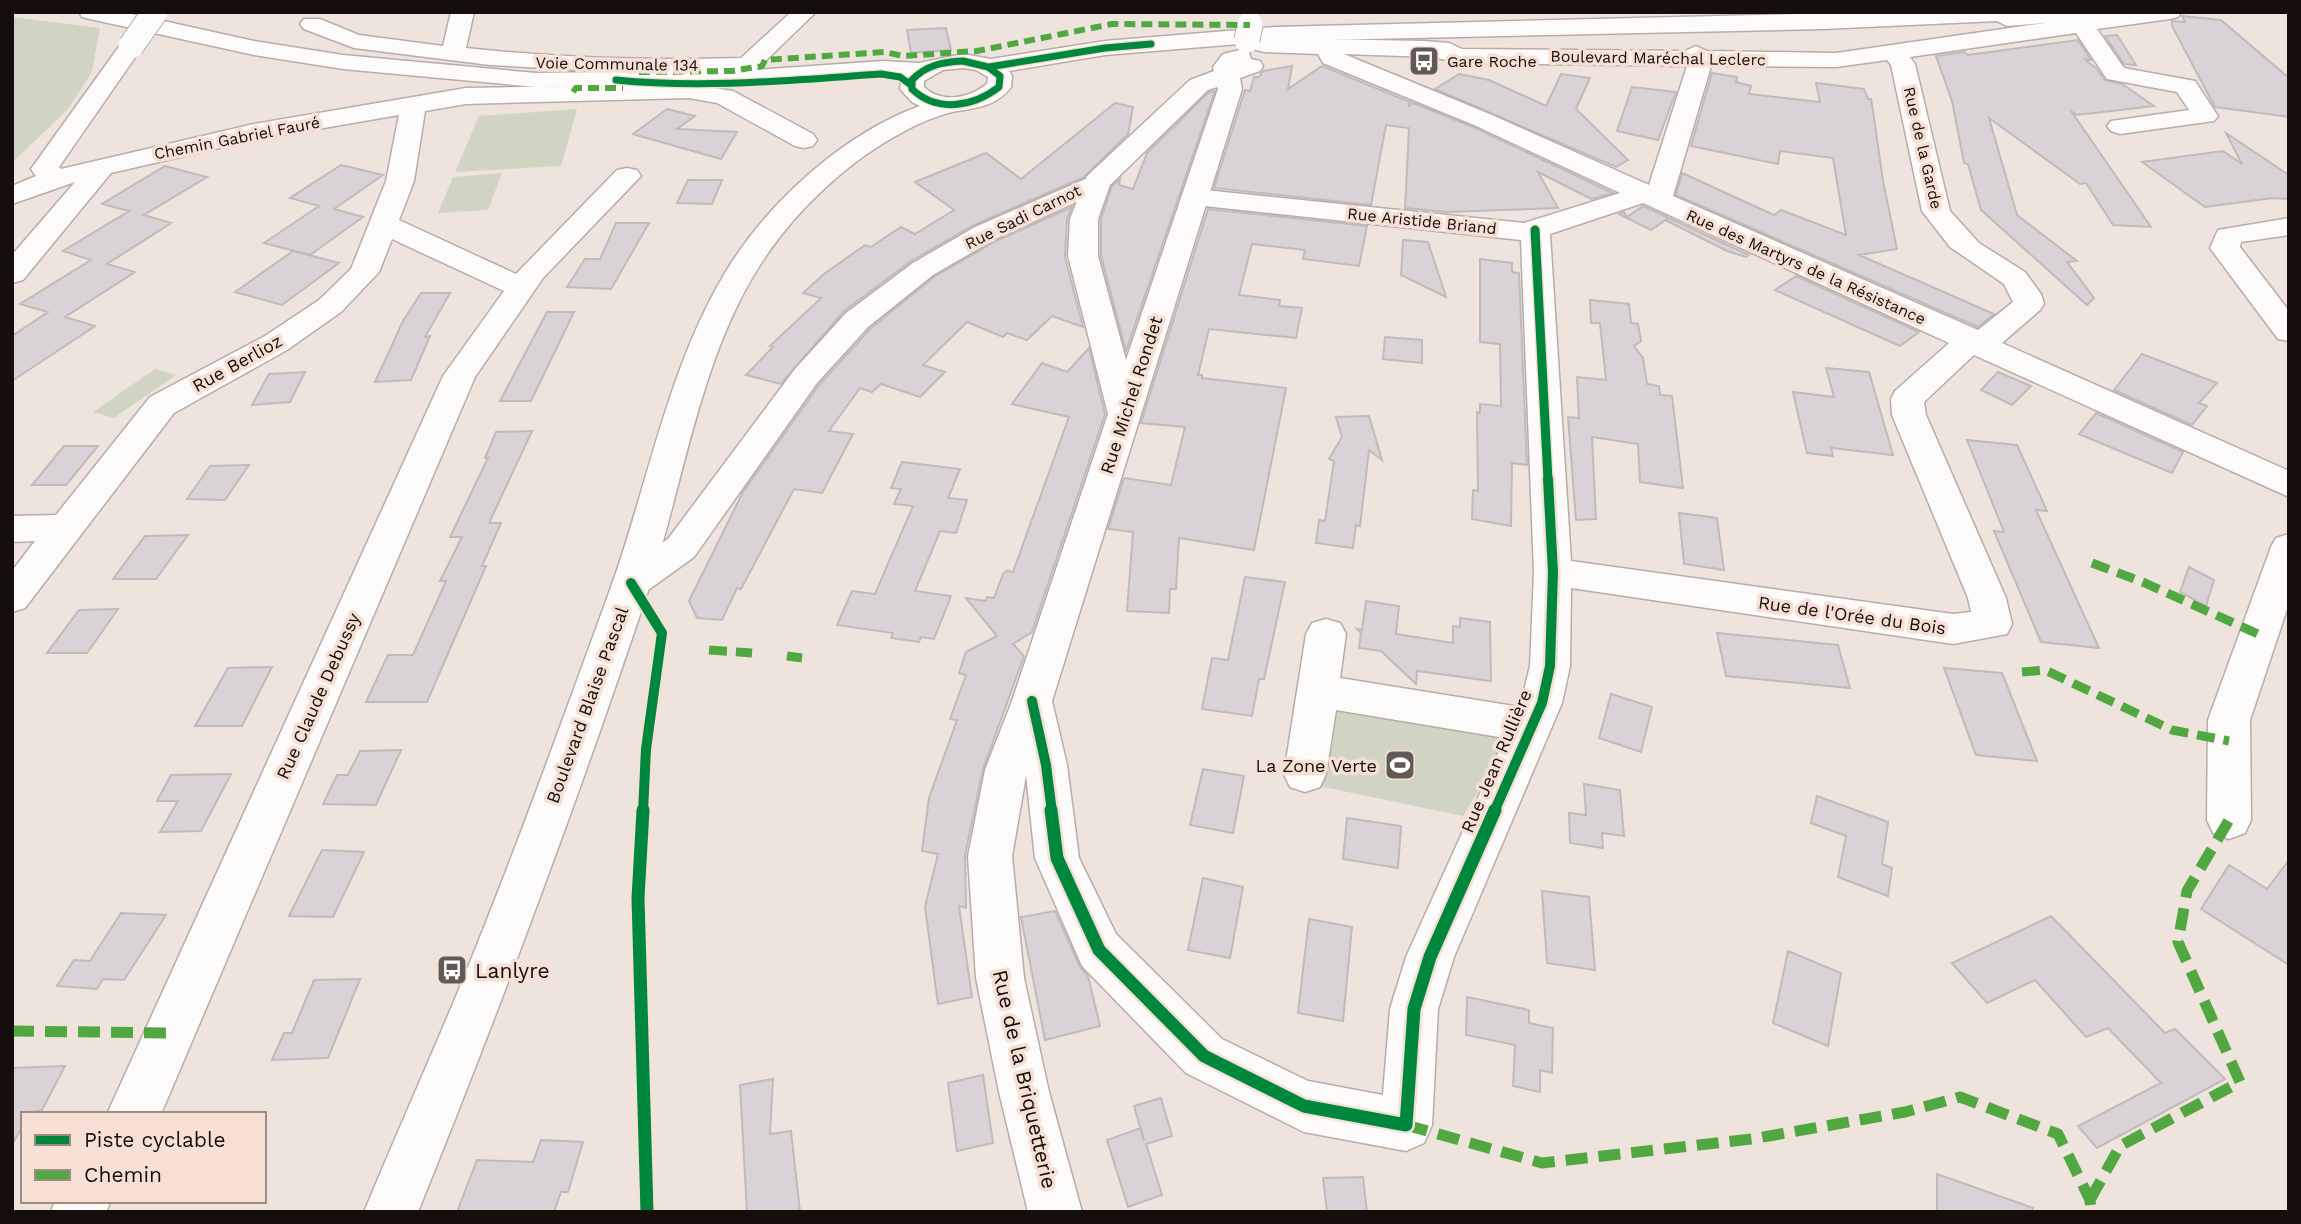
<svg xmlns="http://www.w3.org/2000/svg" width="2301" height="1224" viewBox="0 0 2301 1224" font-family="'Work Sans',sans-serif">
  <style>
    .green { fill: #d1d4c2 }
    .building { fill: #d9d3d8; stroke: #c0babb; stroke-width: 2 }
    .lines { fill: none; stroke-linecap: round; stroke-linejoin: round }
    .minor-casing { stroke: #b6ada8; stroke-width: 3 }
    .major-casing { stroke: #b6ada8; stroke-width: 3 }
    .minor { fill: #fdfbfa; fill-rule: evenodd }
    .major { fill: #fdfbfa; fill-rule: evenodd }
    .minor-bridge-casing { stroke: #b6ada8; stroke-width: 27; stroke-linecap: butt }
    .minor-bridge { stroke: #fdfbfa; stroke-width: 25 }
    .quiet-far2 { stroke: #51a841; stroke-width: 6; stroke-dasharray: 11 6; stroke-linecap: butt }
    .quiet-far1 { stroke: #51a841; stroke-width: 9; stroke-dasharray: 18 9; stroke-linecap: butt }
    .quiet { stroke: #51a841; stroke-width: 11; stroke-dasharray: 22 11; stroke-linecap: butt }
    .cycleway-far3-casing { stroke: #f6e0d6; stroke-width: 10 }
    .cycleway-far2-casing { stroke: #f6e0d6; stroke-width: 12 }
    .cycleway-far1-casing { stroke: #f6e0d6; stroke-width: 15 }
    .cycleway-casing { stroke: #f6e0d6; stroke-width: 18 }
    .cycleway-far3 { stroke: #00873e; stroke-width: 7 }
    .cycleway-far2 { stroke: #00873e; stroke-width: 9 }
    .cycleway-far1 { stroke: #00873e; stroke-width: 10 }
    .cycleway { stroke: #00873e; stroke-width: 13 }
    .labels { text-anchor: middle; dominant-baseline: central; stroke-width: 7; stroke-linejoin: round; paint-order: stroke }
    .far-street-label { font-size: 16px; fill: #150e0a; stroke: #f6e0d6 }
    .far-poi-label { font-size: 16px; fill: #150e0a; stroke: #f6e0d6; text-anchor: start }
    .street-label { font-size: 18px; fill: #150e0a; stroke: #f6e0d6 }
    .poi-label { font-size: 18px; fill: #150e0a; stroke: #f6e0d6; text-anchor: end }
    .near-poi-label { font-size: 21px; fill: #150e0a; stroke: #f6e0d6; text-anchor: start }
    .near-street-label { font-size: 21px; fill: #150e0a; stroke: #f6e0d6 }
  </style>
  <rect width="100%" height="100%" fill="#efe3dd"/>
  <path class="green" d="M12 17 100 28 92 72 68 109 12 163Z
    M577 109 561 166 455 172 479 116Z
    M502 173 488 210 438 213 453 177Z
    M155 369 176 375 114 418 93 412Z
    M1330 699 1500 732 1507 745 1463 816 1314 785Z"/>
  <path class="building" d="M2182 16 2221 20 2289 78V117L2215 107 2172 26V21L2185 22Z
    M946 28 951 50 911 53 907 30Z
    M2117 35 2136 65 2124 64 2105 36Z
    M2078 40 2091 60 2084 59 2096 68 2105 80 2122 84 2154 106 2077 115 2071 111 2151 227 2113 225 2086 183 2080 184 1989 118 2017 215 2077 261 2067 262 2094 298 2087 305 1981 210 1968 164 1964 163 1952 101 1936 56 1964 52 1968 55Z
    M1292 66 1288 89 1322 66 1410 102 1409 106 1413 103 1473 127 1613 193 1591 199 1538 172 1558 208 1447 212 1405 208 1409 128 1386 125 1371 205 1214 188 1245 90 1250 91 1254 77H1259L1263 71Z
    M1712 73 1737 77 1736 82 1751 86 1749 94 1820 102 1816 83 1864 89 1868 99H1871L1873 111 1883 181 1897 249 1859 255 1994 314 1978 327 1676 195 1682 173 1774 215 1781 210 1846 235 1833 158 1780 151 1778 164 1691 146Z
    M1459 74 1489 80 1546 106 1561 74 1590 78 1576 109 1628 160 1616 167 1435 89Z
    M1632 87 1676 92 1658 140 1617 131Z
    M1215 91 1179 196 1126 351 1101 256V219L1112 186 1120 179 1119 185 1133 189 1147 153 1209 92Z
    M1115 103 1133 107 1128 134 1084 177 974 225 911 261 844 311 781 384 746 375 773 347 770 346 821 298 803 293 824 274 865 245 871 247 901 227 915 234 954 210 915 182 986 153 1021 179Z
    M667 109 695 116 677 129 737 132 721 159 633 134Z
    M2226 133 2289 175V199L2273 198 2205 207 2142 162 2223 151 2242 164Z
    M341 165 383 175 334 209 363 217 310 255 264 243 319 206 290 198Z
    M165 166 207 177 144 215 171 223 107 264 135 272 65 317 95 326 12 381V336L48 312 20 304 91 260 63 251 129 211 102 204Z
    M688 180H722L712 204 677 203Z
    M1643 206 1749 255 1746 257 1727 251 1667 221V219L1651 230 1619 214 1624 212 1627 217Z
    M1072 207 1067 219 1065 257 1083 327 1052 316 1027 340 1007 333 1003 337 967 322 923 365 945 372 920 397 881 384 872 392 860 388 829 431 853 434 822 493 794 489 741 589 737 588 722 620 697 618 689 601 743 492 819 385 870 329 934 277 996 241Z
    M1208 209 1367 226 1359 266 1303 259 1305 250 1252 244 1239 295 1280 300 1279 306 1302 308 1296 338 1209 329 1198 375H1202V378L1286 388 1254 550 1179 538 1176 589H1170L1169 613 1127 611 1133 532 1108 529 1124 478 1171 485 1185 427 1141 423Z
    M616 223H649L611 289 567 287 585 259H600Z
    M1403 240 1428 242 1446 297 1401 275Z
    M293 251 339 263 282 305 235 292Z
    M1480 259 1512 263V272L1519 273 1527 465 1512 463 1511 526 1472 519 1473 490 1478 491 1477 412 1480 413V404L1501 406 1500 344 1480 342Z
    M1796 276 1919 332 1900 346 1775 290Z
    M421 293H450L425 337 430 336 411 380 375 382 403 321Z
    M1590 300 1629 304 1631 323 1638 324 1641 341 1634 346 1643 358 1647 384 1659 386 1660 395 1672 396 1683 488 1640 482 1638 444 1592 437 1596 519 1576 520 1568 417 1579 418 1577 377 1606 380 1600 323H1591Z
    M547 312H574L531 401H500Z
    M1385 337 1422 340V363L1383 359Z
    M1089 348 1105 414 1032 632 1013 644 1024 656 983 769 965 855 966 908 959 906 972 997 938 1004 925 907 938 854 922 851 929 798 957 720 950 719 966 675 959 673 966 652 997 636 966 598 986 601 987 597 994 598 1003 574 1007 571 1013 572 1069 417 1012 404 1042 363 1067 372Z
    M2142 354 2217 383 2199 403 2207 406 2192 425 2114 390Z
    M1826 368 1869 372 1893 455 1831 448 1833 456 1807 453 1793 392 1834 397Z
    M305 372 290 402 252 405 269 374Z
    M1998 372 2031 386 2012 405 1981 390Z
    M2096 413 2183 452 2172 473 2079 434Z
    M1369 416 1382 460 1369 450 1360 526 1356 525 1353 548 1316 543 1319 520 1325 521 1334 461 1329 459 1342 437 1336 417Z
    M532 431 489 523H501L482 566H486L427 702H366L388 655H413L446 581H440L462 537H450L488 458H485L496 432Z
    M1967 440 2017 445 2047 511 2036 510 2099 648 2041 642 1994 531 2004 532Z
    M64 446H98L66 485H32Z
    M902 462 960 469 948 498 967 500 956 533 940 531 915 591 951 596 934 639 921 637 919 642 891 638 893 633 837 625 852 591 875 594 913 506 894 504 901 489 891 488Z
    M249 465 225 500 187 499 210 466Z
    M1679 513 1717 518 1724 570 1684 564Z
    M188 535 156 579H113L145 536Z
    M2189 567 2214 580 2206 606 2180 592Z
    M1245 577 1285 582 1264 679H1259L1252 716 1202 709 1212 658 1228 660Z
    M1366 601 1399 606 1396 634 1453 643V626L1460 627V618L1490 622 1491 681 1417 671 1416 684 1381 651 1359 648 1361 633 1357 629 1362 630Z
    M118 609 87 653H47L79 610Z
    M1717 633 1838 645 1850 688 1726 676Z
    M272 667 242 726H195L228 668Z
    M1944 668 2002 673 2037 761 1976 755Z
    M1611 694 1652 707 1641 752 1599 738Z
    M401 750 376 805 323 804 337 775H348L360 751Z
    M1203 769 1244 776 1233 833 1190 825Z
    M231 774 201 831 160 832 178 801H157L171 775Z
    M1584 784 1620 790 1624 836 1602 833 1603 848 1570 843 1569 813 1586 815Z
    M1817 796 1888 822 1882 864 1892 868 1888 896 1838 877 1846 836 1811 823Z
    M1347 818 1401 826 1398 868 1343 859Z
    M322 850 364 852 333 917 289 916Z
    M2289 860V965L2201 909 2229 865 2267 889Z
    M1203 878 1243 887 1230 958 1188 950Z
    M1542 891 1589 897 1595 970 1547 963Z
    M1055 911 1080 967 1088 976 1100 1026 1045 1040 1021 917Z
    M121 913 166 915 124 980 103 979 97 989 57 986 74 960 90 961Z
    M2051 916 2165 1033 2175 1029 2225 1079 2097 1148 2078 1126 2161 1083 2108 1028 2086 1037 2035 980 1987 1003 1952 963Z
    M1309 919 1352 927 1343 1021 1298 1013Z
    M1788 951 1841 973 1828 1046 1773 1023Z
    M360 979 328 1058 272 1060 284 1033H292L314 980Z
    M1467 997 1529 1010V1023L1553 1028 1552 1073 1540 1070V1092L1513 1086 1515 1045 1466 1035Z
    M65 1066 42 1110 23 1114V1125L12 1145V1068Z
    M983 1075 993 1143 957 1151 948 1083Z
    M773 1079 770 1134 791 1131 800 1212H747L740 1085Z
    M1161 1098 1172 1136 1146 1144 1162 1195 1128 1207 1107 1140 1141 1128 1144 1141 1134 1106Z
    M541 1140 583 1142 568 1192H561L554 1212H457L477 1160 533 1162Z
    M1937 1174 2033 1208 2032 1212H1937Z
    M1363 1177 1367 1212H1327L1323 1178Z"/>
  <g class="lines">
    <g class="minor-casing">
      <path id="minor" d="M451 12H474L466 48C558 58 649 61 741 58L791 12 815 13 756 70 747 72 636 73 490 65 354 48 304 29 300 24 304 19H320L359 35 443 46Z
        M2120 12H2181L2178 17 2170 19 2097 29 2124 68 2195 81 2218 116 2214 121 2120 134 2111 131 2107 126 2111 121 2189 110 2177 92 2107 79 2076 33 1910 57 1915 64 1950 211 1979 243 2025 272 2041 294 2044 304 2040 310 2002 343 2289 471V497L1974 355 1924 402 1926 415 2006 598 2012 624 2007 634 1953 644 1571 588 1570 666 1562 703 1454 957 1438 1009 1432 1125 1424 1143 1406 1151 1304 1132 1186 1073 1082 966 1035 858 1025 765 1012 701 1018 689 1032 685 1046 689 1052 701 1067 765 1079 858 1116 934 1222 1039 1308 1081 1383 1095 1390 1009 1406 957 1505 738 1336 710 1326 774 1320 787 1305 792 1290 787 1284 774 1306 634 1312 623 1326 619 1340 623 1346 634 1340 678 1520 707 1530 666 1534 572 1521 240 1195 205 1185 203 1181 197 1185 191 1195 189 1524 223 1620 193 1474 125 1323 63 1318 54 1264 52 1256 50 1252 45 1256 40 1264 38 1424 41 1449 43 1462 49 1685 51 1696 46 1707 51 1836 53ZM1344 54 1431 57 1462 63 1687 66 1649 185 1492 115ZM1887 60 1891 65 1922 211 1950 247 2004 284 2013 302 1978 330 1673 196 1711 66 1836 67ZM1643 203 1949 343 1895 391 1891 399 1892 415 1968 598 1971 612 1953 614 1571 561 1550 234Z
        M131 39 139 41 143 46 59 167 61 169 254 124 466 88 689 84 733 91 813 134 817 140 813 146 804 148 795 146 717 103 689 98 466 104 425 111 414 181 399 220 516 274 617 170 627 168 637 170 641 176 543 278 475 377 161 1114H107L443 376 504 291 392 239 379 272 341 312 287 350 174 413 25 608 12 612V571L35 541 12 542V516L56 515 150 397 265 336 319 300 351 269 386 181 399 115 254 140 111 173 23 280 12 283V255L75 182 12 204V186L36 176 31 169 123 41Z
        M1097 174 1107 176 1111 182 1107 188 995 239 933 275 868 327 817 383 694 557 644 593 631 597 618 593 612 583 618 573 668 539 795 369 846 313 913 263 975 227Z
        M2289 218V235L2241 242 2240 247 2289 311V341L2278 339 2210 248 2218 230Z
        M2289 534V603L2250 720 2251 820 2245 833 2229 839 2213 833 2207 820 2208 720 2271 547 2276 538Z
        M55 1201H111L106 1212H51Z"/>
    </g>
    <g class="major-casing">
      <path id="major" d="M79 12H123L254 41 343 55 536 73 756 70 883 61 919 63 963 54 991 59 1105 41 1275 27 1882 12H2110L2107 17 2099 19 2007 26 1997 21 1823 29 1275 41 1105 55 1009 71 1012 76 1011 87C997 107 974 108 952 112 936 116 917 124 903 132 849 160 795 211 762 262 700 356 684 482 649 588 579 798 501 1006 418 1212H364C395 1137 428 1064 459 989 513 858 561 724 610 590 648 485 667 370 725 273 766 204 844 133 920 106L912 102 900 89 902 76 756 84 536 87 343 69 254 55 90 19 82 17ZM963 68 976 70 988 77 987 84C969 98 942 104 924 87V81L943 70Z
        M1240 50 1249 52 1251 59 1260 61 1263 66 1260 71 1240 78 1242 89 1052 701 1027 770 1012 856 1024 978 1049 1092 1082 1212H1028L999 1092 976 978 968 856 985 770 1012 701 1108 414 1068 256 1070 219 1087 176 1190 80 1214 71 1213 67 1223 54ZM1217 87 1218 89 1126 360 1098 256V219L1110 185 1208 90Z"/>
    </g>
    <use href="#minor" class="minor"/>
    <use href="#major" class="major"/>
    <g class="minor-bridge-casing">
      <path id="minor-bridge" d="M1247 40 1250 25
        M131 46 155 12"/>
    </g>
    <use href="#minor-bridge" class="minor-bridge"/>
    <path class="quiet-far2" d="M639 72 732 71 762 66 765 60 884 52 903 56 977 51 1112 24 1250 25
      M573 92 576 88H623"/>
    <path class="quiet-far1" d="M2092 563 2145 583 2258 634
      M709 650 752 653
      M787 656 802 658
      M2022 672 2045 670 2172 730 2229 741"/>
    <path class="quiet" d="M12 1031 170 1033
      M1406 1125 1542 1163 1752 1139 1905 1112 1960 1097 2058 1134 2090 1200 2091 1212
      M2090 1200 2120 1146 2240 1082 2178 942 2187 891 2229 820"/>
    <g class="cycleway-far3-casing">
      <path id="cycleway-far3" d="M963 61 988 67 1000 76 999 87C973 107 937 113 912 89V80C926 65 943 62 963 61Z
        M989 67 1105 48 1151 44
        M616 80C704 89 793 80 881 74L900 77 911 85"/>
    </g>
    <g class="cycleway-far2-casing">
      <path id="cycleway-far2" d="M1535 230 1548 480"/>
    </g>
    <g class="cycleway-far1-casing">
      <path id="cycleway-far1" d="M631 583 662 633 646 749 643 812
        M1032 701 1046 765 1052 812
        M1494 812 1542 703 1550 666 1553 572 1548 479"/>
    </g>
    <g class="cycleway-casing">
      <path id="cycleway" d="M643 810 638 898 647 1212
        M1051 810 1057 858 1099 950 1204 1056 1304 1106 1406 1125 1414 1009 1430 957 1495 810"/>
    </g>
    <use href="#cycleway-far3" class="cycleway-far3"/>
    <use href="#cycleway-far2" class="cycleway-far2"/>
    <use href="#cycleway-far1" class="cycleway-far1"/>
    <use href="#cycleway" class="cycleway"/>
  </g>
  <defs>
    <g id="bus-square" transform="scale(1.575)"><rect x="-9" y="-9" width="18" height="18" rx="4" fill="#615954" stroke="#f6e0d6"/><path d="M-5-6H5V4H4V6H2V4H-2V6H-4V4H-5ZM-3.5-4V0h7V-4ZM-3.5 1.2v1.5H-2V1.2ZM2 1.2v1.5H3.5V1.2Z" fill="#fff"/></g>
    <g id="stadium-square" transform="scale(1.575)"><rect x="-9" y="-9" width="18" height="18" rx="4" fill="#615954" stroke="#f6e0d6"/><path d="M0-5a6.5 5 0 1 0 0 10a6.5 5 0 1 0 0-10ZM-3.5-1.8h7v3.6h-7Z" fill="#fff"/></g>
  </defs>
  <g fill-rule="evenodd">
    <use href="#bus-square" x="1424" y="61"/>
    <use href="#stadium-square" x="1400" y="765"/>
    <use href="#bus-square" x="452" y="970"/>
  </g>
  <g class="labels">
    <g class="far-street-label">
      <text transform="translate(1658 58) rotate(1)">Boulevard Maréchal Leclerc</text>
      <text transform="translate(617 64) rotate(1)">Voie Communale 134</text>
      <text transform="translate(237 138) rotate(-11)">Chemin Gabriel Fauré</text>
      <text transform="translate(1923 148) rotate(77)">Rue de la Garde</text>
      <text transform="translate(1023 217) rotate(-26)">Rue Sadi Carnot</text>
      <text transform="translate(1422 221) rotate(6)">Rue Aristide Briand</text>
      <text transform="translate(1806 267) rotate(24)">Rue des Martyrs de la Résistance</text>
    </g>
    <g class="far-poi-label">
      <text x="1447" y="61">Gare Roche</text>
    </g>
    <g class="street-label">
      <text transform="translate(237 363) rotate(-29)">Rue Berlioz</text>
      <text transform="translate(1131 395) rotate(-72)">Rue Michel Rondet</text>
      <text transform="translate(1852 615) rotate(8)">Rue de l'Orée du Bois</text>
      <text transform="translate(318 696) rotate(-66)">Rue Claude Debussy</text>
      <text transform="translate(587 705) rotate(-70)">Boulevard Blaise Pascal</text>
      <text transform="translate(1496 761) rotate(-67)">Rue Jean Rullière</text>
    </g>
    <g class="poi-label">
      <text x="1377" y="765">La Zone Verte</text>
    </g>
    <g class="near-poi-label">
      <text x="475" y="970">Lanlyre</text>
    </g>
    <g class="near-street-label">
      <text transform="translate(1025 1079) rotate(77)">Rue de la Briquetterie</text>
    </g>
  </g>
  <rect width="2301" height="1224" fill="none" stroke="#150e0a" stroke-width="28"/>
  <rect x="21" y="1112" width="245" height="91" fill="#f6e0d6" stroke="#9c8c84" stroke-width="2"/>
  <rect x="35" y="1135" width="35" height="10" fill="#00873e" stroke="#9c8c84" stroke-width="2"/>
  <text x="84" y="1147" font-size="21" fill="#150e0a">Piste cyclable</text>
  <rect x="35" y="1170" width="35" height="10" fill="#51a841" stroke="#9c8c84" stroke-width="2"/>
  <text x="84" y="1182" font-size="21" fill="#150e0a">Chemin</text>
</svg>
